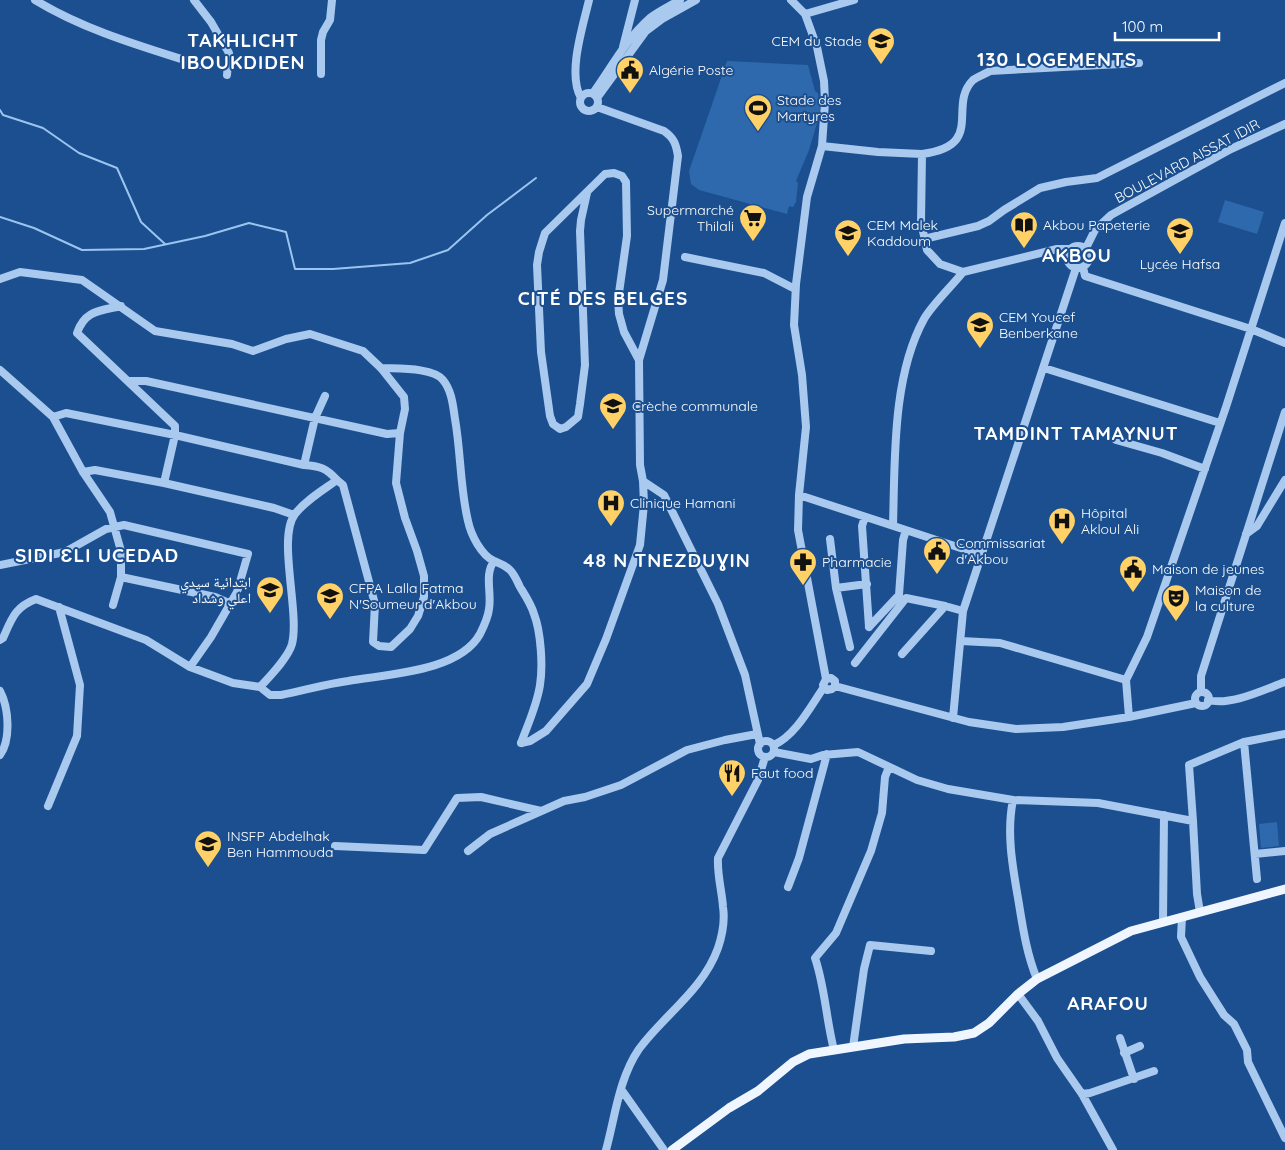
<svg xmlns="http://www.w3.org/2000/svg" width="1285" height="1150" viewBox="0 0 1285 1150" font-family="Quicksand,'Noto Naskh Arabic',sans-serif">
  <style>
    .green { fill: #2e69ad }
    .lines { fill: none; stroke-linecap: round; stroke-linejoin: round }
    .stream { stroke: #9cc4f0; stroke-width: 2 }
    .minor { stroke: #a9c9ee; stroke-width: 8 }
    .major { stroke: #f0f6ff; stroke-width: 9 }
    .labels { text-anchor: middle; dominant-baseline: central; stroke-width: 4; stroke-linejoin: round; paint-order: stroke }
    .poi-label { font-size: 14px; fill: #fff; stroke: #1b4f8f; text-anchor: start }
    .street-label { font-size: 14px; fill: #fff; stroke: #1b4f8f }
    .district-label { font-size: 19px; font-weight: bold; letter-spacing: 1px; fill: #fff; stroke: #1b4f8f }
  </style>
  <rect width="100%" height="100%" fill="#1b4f8f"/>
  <path class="green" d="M727 61 808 65 815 91 818 93 820 110 817 123 809 150 796 181 798 183 796 202 793 207 789 206 787 214 699 190 691 184 689 171Z
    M1225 200 1264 212 1257 234 1218 222Z
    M1277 822 1279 846 1261 848 1259 824Z"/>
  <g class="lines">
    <path class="stream" d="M0 110 3 115 43 128 79 153 117 168 141 222 165 244
      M0 217 34 228 82 250 144 249 205 236 249 223 286 232 295 269H333L410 263 448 250 487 215 536 178"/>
    <path class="minor" d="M35 0C86 31 144 47 200 65
      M194 0 211 22 229 53 227 75
      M791 0 805 14 817 47 824 81 825 102 822 146 807 197 796 284 794 325 802 375 806 427 799 495 798 530 826 679 823 685 827 690 832 689 835 686V681L831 678 826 679
      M805 14 854 0
      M623 47 635 0
      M321 74V40L323 32 330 20 332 0
      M593 93C611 68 626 39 650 18 659 11 670 6 680 0
      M580 102a9 9 0 1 1 18 0a9 9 0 1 1-18 0Z
      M581 98C567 74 583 26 589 0
      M597 98 646 31 662 19 696 0
      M597 107 664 131C674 138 676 144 678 156L663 280 639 360 640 465 643 481 664 495 718 604 745 675 760 744
      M822 146 878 152 922 154 921 222 927 250 940 264 963 272 1057 249H1069
      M922 154C986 146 947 106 973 80 977 77 985 74 990 71L1139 63
      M587 193 581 220 580 231 585 365 580 404 578 417 566 427 560 429 553 424 550 416 541 352 537 265 539 252 545 233 605 174 614 173 622 176 626 182 627 236 618 300 619 314 624 332 639 360
      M924 239 978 226 989 221 1004 210 1040 188 1066 182 1097 178 1285 83
      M1067 257a11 11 0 1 1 22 0a11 11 0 1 1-22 0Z
      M1086 248 1095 230 1111 215 1231 149 1285 124
      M685 257 764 273 795 289
      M1083 267 1085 276 1251 329 1285 343
      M0 279 20 272 82 280 155 331 232 344 253 351 286 339 310 334 363 351 381 368 404 397 405 409 400 433 396 483 405 518 417 551 424 576V597L418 616 410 629 391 647 379 646 373 642 375 604 343 485 337 480C323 490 306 500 295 514 277 537 300 612 292 644 288 658 270 676 260 687
      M121 306C100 311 85 310 77 333L175 426V435L164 483
      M381 368C396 369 433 367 443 380 452 391 453 406 455 419 461 453 460 488 468 521 471 535 481 555 494 561 501 564 505 565 510 570 515 575 517 581 520 587 525 595 531 604 534 614 541 632 543 666 540 685 537 705 528 724 521 743
      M1044 368 1220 423
      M0 370 53 417 83 472 110 512 121 551V577L113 605
      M128 381H146L387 434 400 433
      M53 417 66 413 175 435 304 465C320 466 326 468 337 480
      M1116 440 1162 453 1205 469
      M304 465 315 418 325 396
      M83 472 95 470 164 483 274 508 294 515
      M799 495 982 555
      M865 517 862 526 869 627
      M893 525C895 461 892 377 924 319 932 305 952 286 963 272
      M1246 534 1257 526 1285 480
      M830 539 836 588 850 647
      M0 565 65 552 106 529 124 525 248 554 237 592 211 637 190 667
      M121 577 215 597 231 604
      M836 588 867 584
      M869 627 899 595 903 540 906 530
      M0 640 3 638C12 618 15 607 36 599L146 640 190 667 233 683 260 687 270 695H281C303 691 325 684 348 681 387 674 459 672 480 634 484 626 488 618 489 609 492 593 484 575 494 561
      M961 641 1000 643 1126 680
      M902 654 945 606 963 611
      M855 663 906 598 945 606
      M835 686 969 722 1016 729 1063 727 1129 717 1196 703
      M0 691C9 708 11 740 0 755
      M1201 692V676L1285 412
      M1195 699a7 7 0 1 1 14 0a7 7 0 1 1-14 0Z
      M1208 700C1231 706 1263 690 1285 682
      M1129 717 1126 680 1147 637 1226 407 1285 223
      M953 718 963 611 1076 268
      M758 749a8 8 0 1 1 16 0a8 8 0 1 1-16 0Z
      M1244 742 1257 879
      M521 743 530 741 546 731 587 684 606 639 640 545 644 504 643 481
      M774 745C796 735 810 707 824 687
      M774 752 811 759 823 755 858 752 917 780 948 789 1013 800 1098 803 1193 821 1189 765 1244 742 1285 734
      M1013 800C1006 834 1013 869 1019 904 1023 929 1027 955 1037 979
      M48 806 77 736 80 685 59 607
      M1193 821 1197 894 1200 912
      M335 846 424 850 457 798 481 797 541 811
      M468 851 490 834 564 801 585 797 621 785 687 750 725 740 757 734
      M1255 854 1285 851
      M788 887 799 858 827 754
      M1182 917 1181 937 1200 977 1224 1015 1234 1024 1247 1050 1248 1062 1285 1138
      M1163 922 1164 815
      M1018 994 1038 1021 1057 1058 1082 1094 1113 1150
      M1120 1038 1134 1079
      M853 1047 864 969 870 945 931 951
      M834 1050C826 1019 825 987 815 958L836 933 871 851 882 813 885 777 889 767
      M1124 1053 1140 1046
      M621 1089 664 1150
      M1082 1094 1090 1093 1154 1071
      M606 1150C615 1117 619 1078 639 1049 664 1015 703 990 718 948 722 936 725 920 723 907 722 891 717 875 718 858L758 780 765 757"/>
    <path class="major" d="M672 1150 729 1108 758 1091 793 1062 809 1054 904 1039 954 1037 974 1033 989 1023 1018 994 1037 979 1131 931 1285 889"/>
  </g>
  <defs>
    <g id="school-pin" transform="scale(1.4375)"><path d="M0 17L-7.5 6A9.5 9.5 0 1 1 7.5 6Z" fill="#ffd166" stroke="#1b4f8f"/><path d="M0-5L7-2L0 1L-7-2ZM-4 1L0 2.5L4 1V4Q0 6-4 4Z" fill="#111"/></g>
    <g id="civic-pin" transform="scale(1.4375)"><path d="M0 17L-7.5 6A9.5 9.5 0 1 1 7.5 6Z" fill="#ffd166" stroke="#1b4f8f"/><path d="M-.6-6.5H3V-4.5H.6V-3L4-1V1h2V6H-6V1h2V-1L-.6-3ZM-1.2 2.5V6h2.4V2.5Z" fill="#111"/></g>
    <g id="stadium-pin" transform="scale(1.4375)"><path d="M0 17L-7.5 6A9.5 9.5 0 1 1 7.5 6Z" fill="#ffd166" stroke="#1b4f8f"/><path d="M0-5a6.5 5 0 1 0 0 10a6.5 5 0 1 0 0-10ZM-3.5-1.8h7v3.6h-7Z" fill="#111"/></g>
    <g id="supermarket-pin" transform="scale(1.4375)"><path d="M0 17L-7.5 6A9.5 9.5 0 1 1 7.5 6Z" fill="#ffd166" stroke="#1b4f8f"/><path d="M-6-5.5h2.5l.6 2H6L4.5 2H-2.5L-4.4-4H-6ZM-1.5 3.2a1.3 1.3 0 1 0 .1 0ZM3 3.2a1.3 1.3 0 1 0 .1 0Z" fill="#111"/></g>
    <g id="library-pin" transform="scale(1.4375)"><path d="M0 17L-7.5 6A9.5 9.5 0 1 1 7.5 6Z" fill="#ffd166" stroke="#1b4f8f"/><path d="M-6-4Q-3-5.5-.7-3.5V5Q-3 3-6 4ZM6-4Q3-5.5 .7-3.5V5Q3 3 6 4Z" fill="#111"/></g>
    <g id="hospital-pin" transform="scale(1.4375)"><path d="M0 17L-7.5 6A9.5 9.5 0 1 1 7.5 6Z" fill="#ffd166" stroke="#1b4f8f"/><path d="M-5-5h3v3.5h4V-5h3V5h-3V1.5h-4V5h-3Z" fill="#111"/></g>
    <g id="pharmacy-pin" transform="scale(1.4375)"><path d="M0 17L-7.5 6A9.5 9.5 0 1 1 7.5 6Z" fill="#ffd166" stroke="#1b4f8f"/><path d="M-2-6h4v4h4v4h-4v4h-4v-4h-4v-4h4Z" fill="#111"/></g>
    <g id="university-pin" transform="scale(1.4375)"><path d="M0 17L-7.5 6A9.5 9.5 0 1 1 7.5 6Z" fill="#ffd166" stroke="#1b4f8f"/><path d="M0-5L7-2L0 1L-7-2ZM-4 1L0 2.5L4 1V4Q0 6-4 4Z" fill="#111"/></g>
    <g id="theatre-pin" transform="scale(1.4375)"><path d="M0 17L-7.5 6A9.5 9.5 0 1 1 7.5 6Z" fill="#ffd166" stroke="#1b4f8f"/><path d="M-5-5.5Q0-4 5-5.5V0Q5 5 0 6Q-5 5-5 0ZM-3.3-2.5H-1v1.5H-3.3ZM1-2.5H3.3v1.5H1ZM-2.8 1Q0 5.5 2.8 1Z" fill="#111"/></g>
    <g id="restaurant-pin" transform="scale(1.4375)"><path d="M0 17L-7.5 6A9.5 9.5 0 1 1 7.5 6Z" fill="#ffd166" stroke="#1b4f8f"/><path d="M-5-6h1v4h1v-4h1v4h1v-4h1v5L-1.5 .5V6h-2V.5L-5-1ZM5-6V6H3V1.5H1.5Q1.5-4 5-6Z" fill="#111"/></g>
  </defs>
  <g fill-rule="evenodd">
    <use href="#school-pin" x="881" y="41"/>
    <use href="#civic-pin" x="630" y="70"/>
    <use href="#stadium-pin" x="758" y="108"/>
    <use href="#supermarket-pin" x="753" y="218"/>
    <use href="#library-pin" x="1024" y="225"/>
    <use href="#school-pin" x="1180" y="231"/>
    <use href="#school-pin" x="848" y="233"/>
    <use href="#school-pin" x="980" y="325"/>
    <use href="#school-pin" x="613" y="406"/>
    <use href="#hospital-pin" x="611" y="503"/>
    <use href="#hospital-pin" x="1062" y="521"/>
    <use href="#civic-pin" x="937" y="551"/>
    <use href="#pharmacy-pin" x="803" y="562"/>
    <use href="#civic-pin" x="1133" y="569"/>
    <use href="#school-pin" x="270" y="590"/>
    <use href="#university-pin" x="330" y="596"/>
    <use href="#theatre-pin" x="1176" y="598"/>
    <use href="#restaurant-pin" x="732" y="773"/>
    <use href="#university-pin" x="208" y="844"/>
  </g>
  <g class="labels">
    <g class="poi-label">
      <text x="862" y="41" text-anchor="end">CEM du Stade</text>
      <text x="649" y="70">Algérie Poste</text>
      <text x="777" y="100">Stade des<tspan x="777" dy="16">Martyres</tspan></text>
      <text x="734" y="210" text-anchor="end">Supermarché<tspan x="734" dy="16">Thilali</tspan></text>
      <text x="867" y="225">CEM Malek<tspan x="867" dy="16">Kaddoum</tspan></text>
      <text x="1043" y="225">Akbou Papeterie</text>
      <text x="1180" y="264" text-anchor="middle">Lycée Hafsa</text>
      <text x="999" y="317">CEM Youcef<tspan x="999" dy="16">Benberkane</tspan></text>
      <text x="632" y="406">Crèche communale</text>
      <text x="630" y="503">Clinique Hamani</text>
      <text x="1081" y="513">Hôpital<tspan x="1081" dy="16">Akloul Ali</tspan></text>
      <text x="956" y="543">Commissariat<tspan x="956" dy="16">d'Akbou</tspan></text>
      <text x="822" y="562">Pharmacie</text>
      <text x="1152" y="569">Maison de jeunes</text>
      <text x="251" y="582" text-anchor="end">ابتدائية سيدي<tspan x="251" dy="16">اعلي وشداد</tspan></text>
      <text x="349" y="588">CFPA Lalla Fatma<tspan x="349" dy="16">N'Soumeur d'Akbou</tspan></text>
      <text x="1195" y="590">Maison de<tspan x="1195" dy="16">la culture</tspan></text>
      <text x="751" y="773">Faut food</text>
      <text x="227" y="836">INSFP Abdelhak<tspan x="227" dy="16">Ben Hammouda</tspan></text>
    </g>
    <g class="street-label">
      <text transform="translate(1187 161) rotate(-28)">BOULEVARD AISSAT IDIR</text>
    </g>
    <g class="district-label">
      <text x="243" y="40">TAKHLICHT<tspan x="243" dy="22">IBOUKDIDEN</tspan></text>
      <text x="1057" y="59">130 LOGEMENTS</text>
      <text x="1077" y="255">AKBOU</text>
      <text x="603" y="298">CITÉ DES BELGES</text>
      <text x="1076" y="433">TAMDINT TAMAYNUT</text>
      <text x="97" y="555">SIDI ƐLI UCEDAD</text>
      <text x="667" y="560">48 N TNEZDUƔIN</text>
      <text x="1108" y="1003">ARAFOU</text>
    </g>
  </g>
  <path d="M1115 32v8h104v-8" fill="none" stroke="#ffffff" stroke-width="2.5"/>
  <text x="1122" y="32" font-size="15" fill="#ffffff" stroke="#1b4f8f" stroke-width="4" paint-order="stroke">100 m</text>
</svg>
